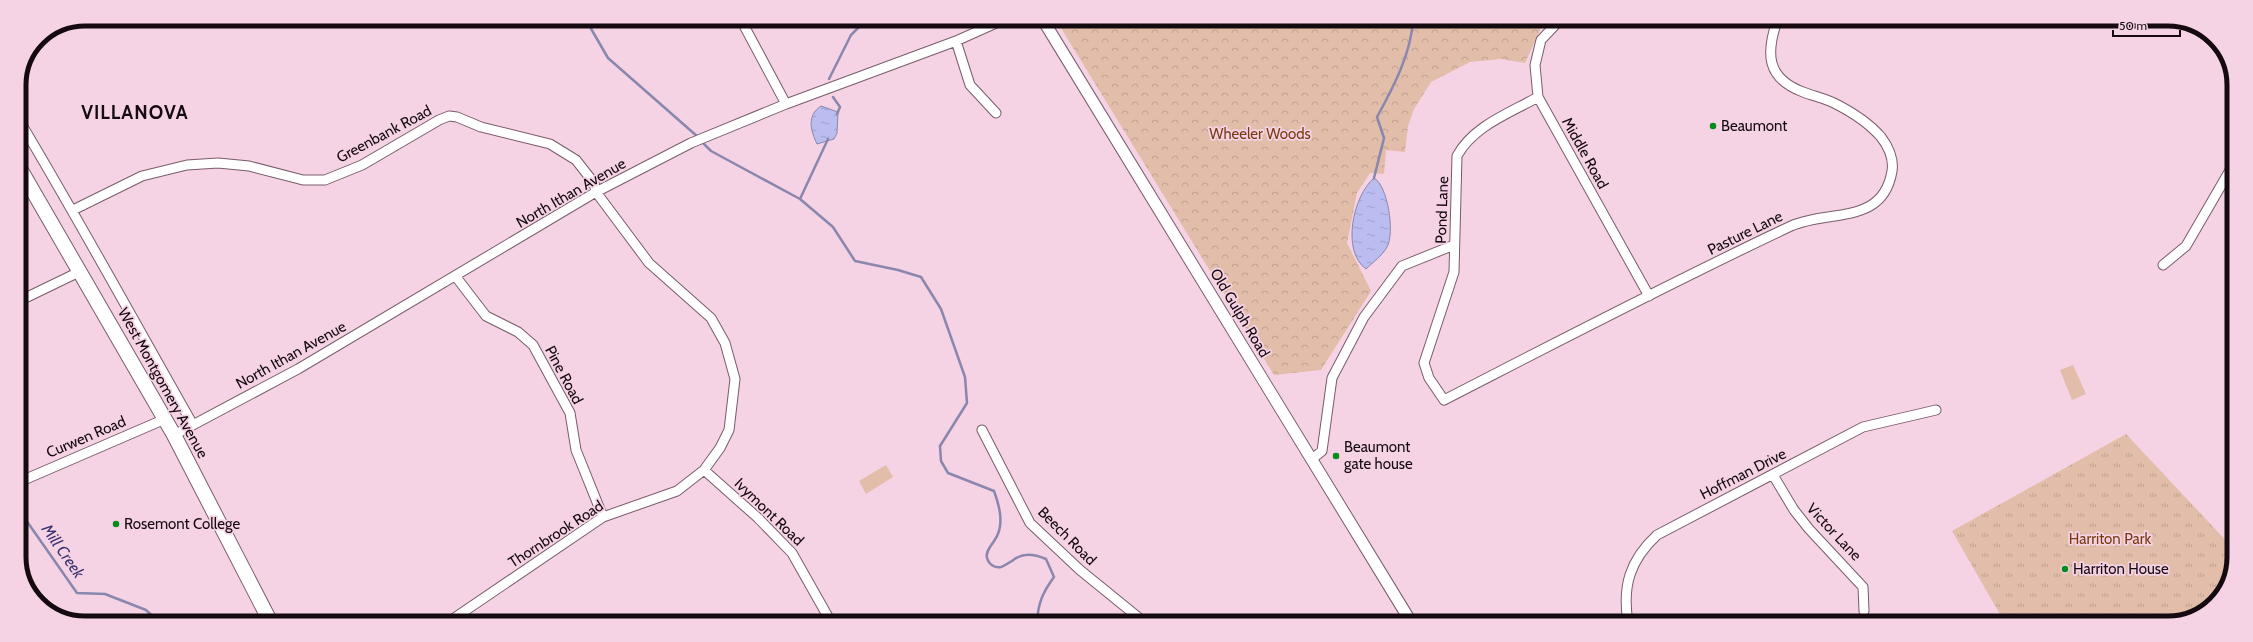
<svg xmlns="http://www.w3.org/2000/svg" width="2253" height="642" viewBox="0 0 2253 642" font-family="Cabin,sans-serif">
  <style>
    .grass { fill: url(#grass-tufts) }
    .forest { fill: url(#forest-crowns) }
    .pitch { fill: #e1bdaa }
    .water { fill: url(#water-ripples); stroke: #8987ad }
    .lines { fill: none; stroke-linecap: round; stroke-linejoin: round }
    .stream { stroke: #8987ad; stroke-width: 2.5 }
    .minor-casing { stroke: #785c6a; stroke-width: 11 }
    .tertiary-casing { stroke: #785c6a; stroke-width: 13 }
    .primary-casing { stroke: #785c6a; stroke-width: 16 }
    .minor { stroke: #fff; stroke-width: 9 }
    .tertiary { stroke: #fff; stroke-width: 11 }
    .primary { stroke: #fff; stroke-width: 14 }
    .poi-dot { fill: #008c1c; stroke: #f5d3e4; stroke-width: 1.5 }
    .labels { text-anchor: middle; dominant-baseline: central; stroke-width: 3.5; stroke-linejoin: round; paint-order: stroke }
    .poi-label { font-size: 15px; fill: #150a10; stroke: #f5d3e4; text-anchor: start }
    .street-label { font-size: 15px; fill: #150a10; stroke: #f5d3e4 }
    .park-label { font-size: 15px; fill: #793a0f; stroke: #f5d3e4 }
    .water-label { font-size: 16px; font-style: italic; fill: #393371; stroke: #f5d3e4 }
    .district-label { font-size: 19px; font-weight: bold; letter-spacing: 1px; fill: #150a10; stroke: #f5d3e4 }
    .rim { fill: none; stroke: #150a10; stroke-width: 5 }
  </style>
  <defs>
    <pattern id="grass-tufts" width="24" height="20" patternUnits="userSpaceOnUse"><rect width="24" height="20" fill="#e1bdaa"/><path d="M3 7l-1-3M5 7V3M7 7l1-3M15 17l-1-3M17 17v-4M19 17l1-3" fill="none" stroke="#c0a191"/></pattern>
    <pattern id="forest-crowns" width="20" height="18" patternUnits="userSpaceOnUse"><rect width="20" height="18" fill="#e1bdaa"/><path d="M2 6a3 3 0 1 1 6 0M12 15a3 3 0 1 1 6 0" fill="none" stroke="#c0a191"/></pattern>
    <pattern id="water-ripples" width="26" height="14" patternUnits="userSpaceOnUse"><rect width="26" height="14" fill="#bbbcf0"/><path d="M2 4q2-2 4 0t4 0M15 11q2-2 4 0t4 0" fill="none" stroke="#a0a0cd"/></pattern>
  </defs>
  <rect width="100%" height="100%" fill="#f5d3e4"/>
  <path class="grass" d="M2126 434 2232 547V574L2208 609 2168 623H2005L1952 531Z"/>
  <path class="forest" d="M1056 20 1544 21 1525 63 1501 59 1470 62 1431 82 1414 109 1408 126 1405 152 1386 150 1384 174 1370 173 1357 193 1347 243 1371 291 1321 370 1274 375Z"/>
  <path class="pitch" d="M2073 365 2086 394 2072 400 2060 370Z
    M886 465 893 477 866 494 859 481Z
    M32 577 47 605 45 607 35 600 27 580Z"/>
  <path class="water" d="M821 106 838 112 837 133 834 139 817 144C811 131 806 116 821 106Z
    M1374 178C1388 186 1395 233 1387 247 1382 256 1373 262 1366 269 1341 251 1353 196 1374 178Z"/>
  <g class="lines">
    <path class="stream" d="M586 20 608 58 698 137
      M829 79 851 35 866 20
      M833 97 840 107 837 114
      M701 141 711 151 800 199 833 227 855 261 898 270 921 277 941 309 965 377 967 403 940 446 941 461 948 473 994 491C999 505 1004 522 997 536 994 543 985 550 987 558 989 565 995 568 1001 567 1005 566 1008 563 1012 561 1023 552 1034 554 1046 559L1054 577C1043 592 1038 603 1037 622
      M1374 178 1384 138 1377 117C1393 88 1411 54 1413 20
      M800 199 828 139
      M19 510 77 593 105 594 146 610 158 621
      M1164 622 1176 620 1193 622"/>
    <g class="minor-casing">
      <path id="minor" d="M741 20 786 104
        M1559 21 1541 40 1535 65 1538 97 1649 296
        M956 41 970 85 996 113
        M1538 97C1510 113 1473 126 1457 156L1454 272 1424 363 1429 378 1444 400C1559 341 1674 281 1791 226 1828 209 1883 226 1892 171 1894 159 1888 146 1881 137 1868 122 1852 112 1834 103 1824 98 1813 96 1803 92 1766 78 1766 53 1777 21
        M19 120C79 220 135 323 193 425
        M73 210 142 176 187 165 218 163 249 166 303 180H325L362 165 439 120 449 116 457 117 481 127 550 144 576 160 594 183 596 192 649 263 711 318 725 343 735 379 729 430 720 448 704 470 677 491 603 517 450 621
        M2163 265 2186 246 2233 165
        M456 277 486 316 518 332 533 345 570 413 576 450 603 517
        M19 301 81 271
        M982 430 1030 523 1080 570 1144 622
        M174 435 298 369 596 192 691 143 786 104 956 41 1003 20
        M1312 459 1322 451 1332 378 1364 317 1402 266 1454 245
        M704 470 758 518 792 553 831 622
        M1773 475 1794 510 1809 529 1863 587 1864 611
        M19 482 165 419
        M1628 622C1622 586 1630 560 1657 535L1863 427 1936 410"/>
    </g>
    <g class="tertiary-casing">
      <path id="tertiary" d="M1043 20 1411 622"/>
    </g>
    <g class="primary-casing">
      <path id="primary" d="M19 167 174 435 270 621"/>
    </g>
    <use href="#minor" class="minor"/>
    <use href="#tertiary" class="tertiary"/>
    <use href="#primary" class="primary"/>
  </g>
  <g class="poi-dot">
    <circle cx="1713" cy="126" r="4"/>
    <circle cx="1336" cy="456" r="4"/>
    <circle cx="116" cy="524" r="4"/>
    <circle cx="2065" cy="569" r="4"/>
  </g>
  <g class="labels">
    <g class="poi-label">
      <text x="1721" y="126">Beaumont</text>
      <text x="1344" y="447">Beaumont<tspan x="1344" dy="17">gate house</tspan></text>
      <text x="124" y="524">Rosemont College</text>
      <text x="2073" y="569">Harriton House</text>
    </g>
    <g class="street-label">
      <text transform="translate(384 134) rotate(-28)">Greenbank Road</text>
      <text transform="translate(1585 153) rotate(61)">Middle Road</text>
      <text transform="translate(571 193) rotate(-30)">North Ithan Avenue</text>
      <text transform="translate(1442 210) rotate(-88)">Pond Lane</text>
      <text transform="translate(1745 233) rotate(-26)">Pasture Lane</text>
      <text transform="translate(1240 313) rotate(59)">Old Gulph Road</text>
      <text transform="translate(291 355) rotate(-29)">North Ithan Avenue</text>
      <text transform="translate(564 375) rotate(62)">Pine Road</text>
      <text transform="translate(163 383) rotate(61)">West Montgomery Avenue</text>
      <text transform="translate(86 437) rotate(-23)">Curwen Road</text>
      <text transform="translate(1743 474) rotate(-27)">Hoffman Drive</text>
      <text transform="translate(769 512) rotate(44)">Ivymont Road</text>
      <text transform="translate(1834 532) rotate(47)">Victor Lane</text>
      <text transform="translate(556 534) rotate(-33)">Thornbrook Road</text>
      <text transform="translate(1067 536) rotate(45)">Beech Road</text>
    </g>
    <g class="park-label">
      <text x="1260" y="134">Wheeler Woods</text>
      <text x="2110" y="539">Harriton Park</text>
    </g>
    <g class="water-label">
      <text transform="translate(63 551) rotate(55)">Mill Creek</text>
    </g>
    <g class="district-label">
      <text x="135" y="112">VILLANOVA</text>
    </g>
  </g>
  <path d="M0 0H2253V642H0ZM85 26H2168A59 59 0 0 1 2227 85V557A59 59 0 0 1 2168 616H85A59 59 0 0 1 26 557V85A59 59 0 0 1 85 26Z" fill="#f5d3e4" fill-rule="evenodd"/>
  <path class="rim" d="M85 26H2168A59 59 0 0 1 2227 85V557A59 59 0 0 1 2168 616H85A59 59 0 0 1 26 557V85A59 59 0 0 1 85 26Z"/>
  <path d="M2113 30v6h67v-6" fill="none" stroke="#150a10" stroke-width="2"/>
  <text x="2119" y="30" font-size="12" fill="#150a10" stroke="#f5d3e4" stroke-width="3" paint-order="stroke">50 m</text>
</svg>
